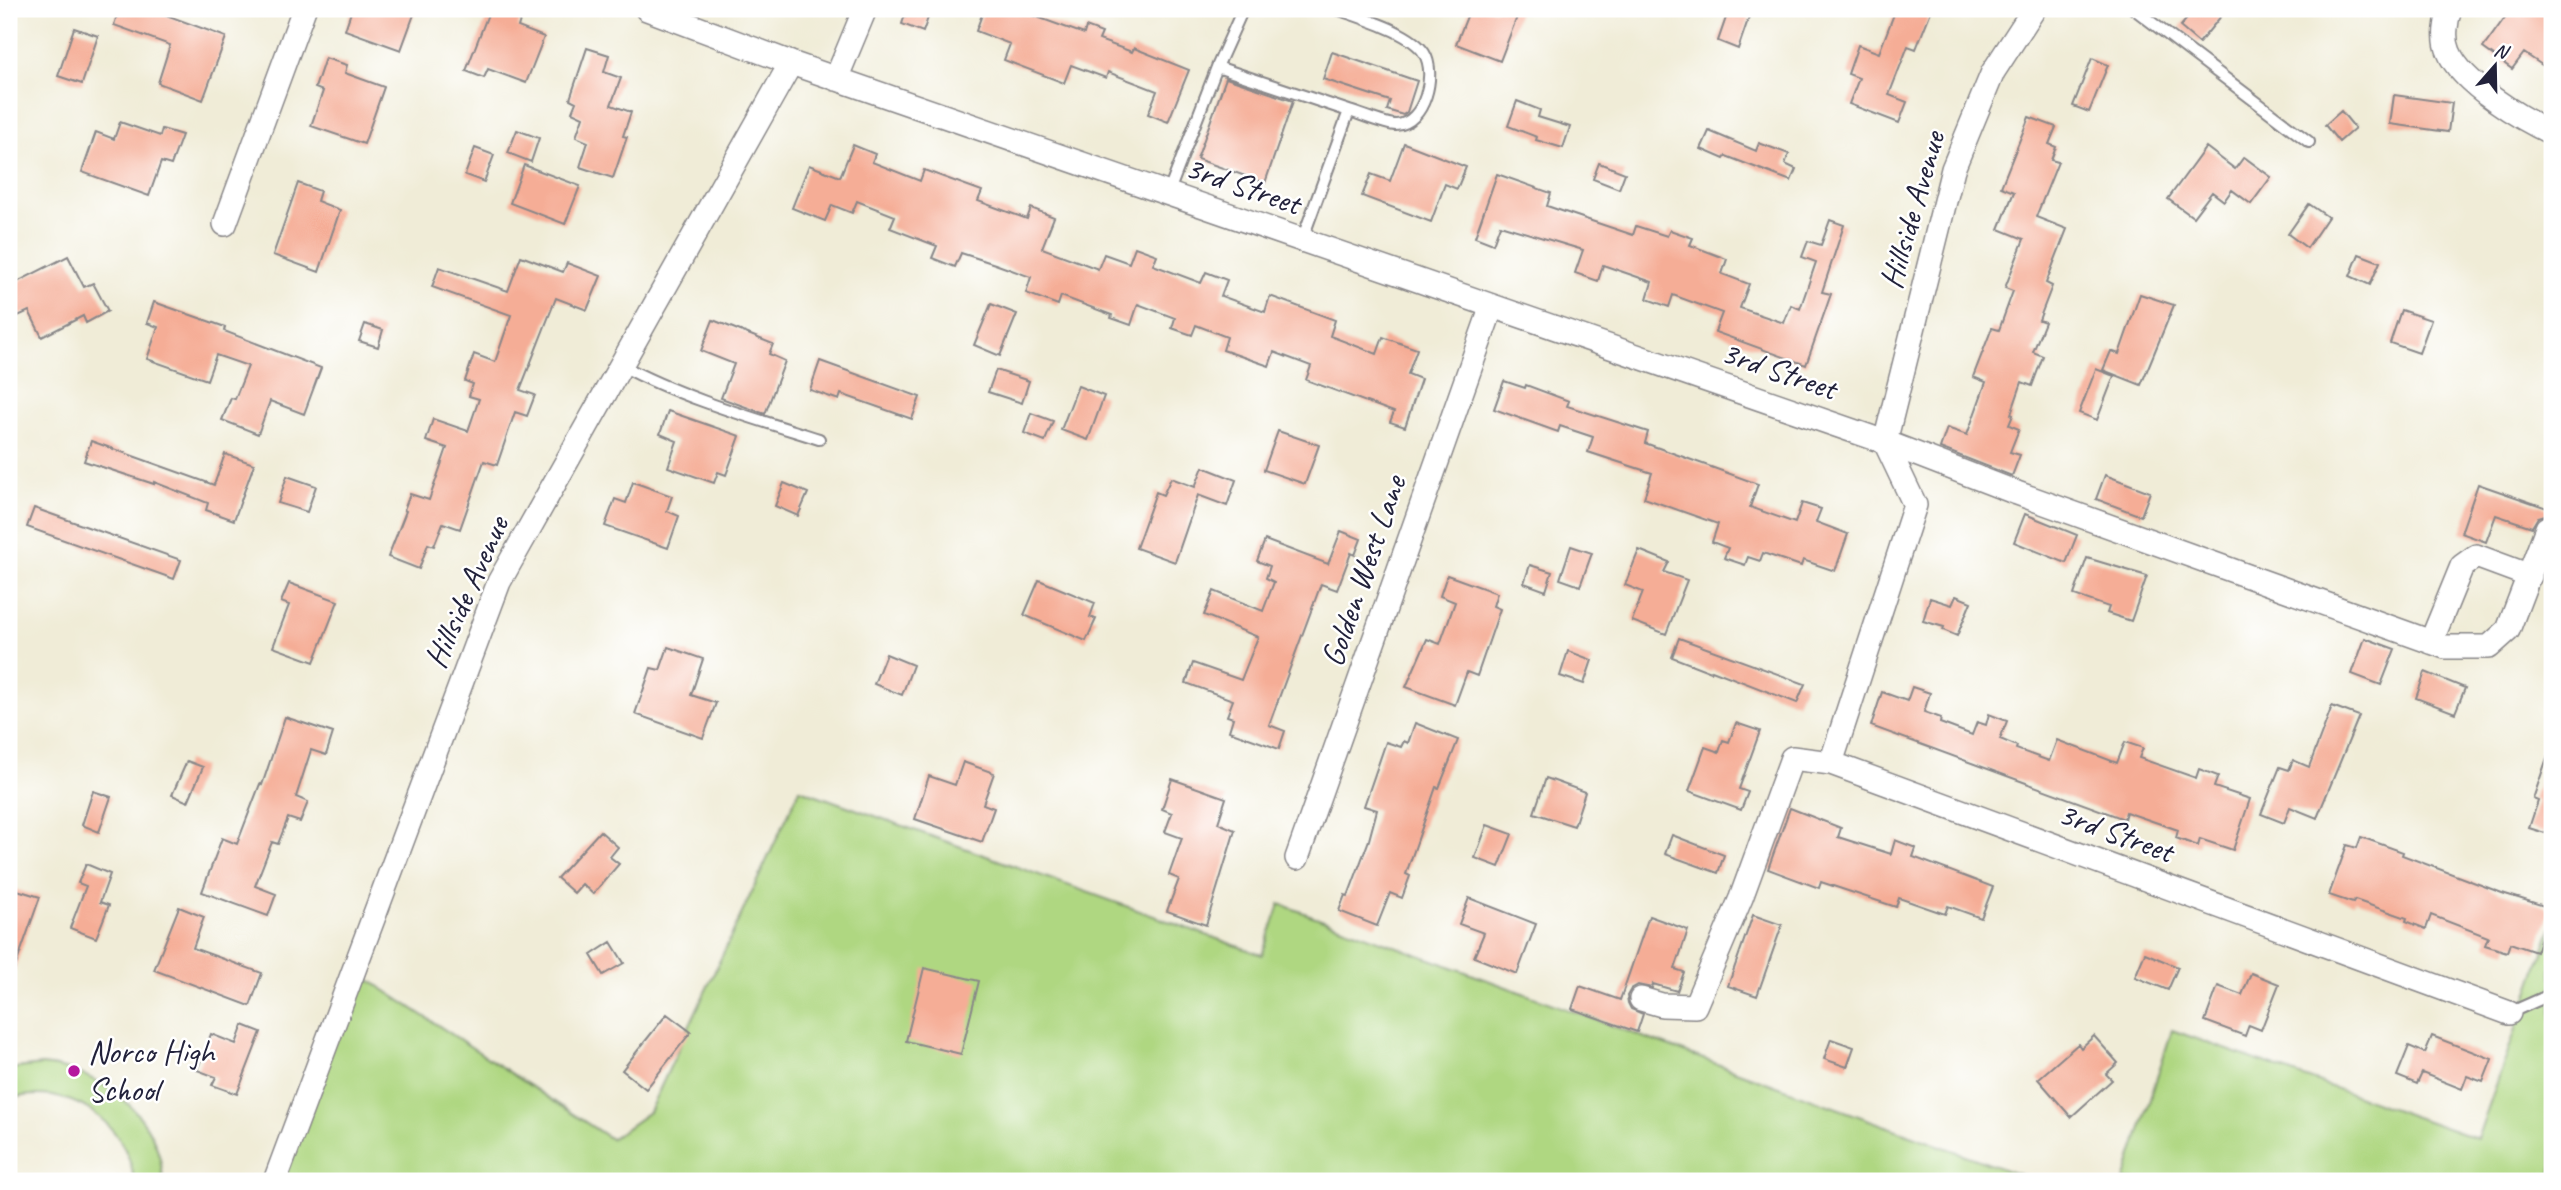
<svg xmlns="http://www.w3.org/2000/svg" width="2561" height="1190" viewBox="0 0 2561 1190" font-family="Caveat,sans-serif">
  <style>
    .green { fill: #afd781; stroke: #687c5e; stroke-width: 2 }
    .building { fill: #f5ad96 }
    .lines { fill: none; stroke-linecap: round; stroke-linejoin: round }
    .service-casing { stroke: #898789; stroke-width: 14 }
    .minor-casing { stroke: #898789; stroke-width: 26 }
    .service { stroke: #fff; stroke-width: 10 }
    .minor { stroke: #fff; stroke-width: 23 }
    .poi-dot { fill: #b5179e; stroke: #fff; stroke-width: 2.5 }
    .labels { text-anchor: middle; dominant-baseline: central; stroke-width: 5; stroke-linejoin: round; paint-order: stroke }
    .street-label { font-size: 33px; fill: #22223b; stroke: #fff }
    .poi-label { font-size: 33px; fill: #22223b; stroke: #fff; text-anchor: start }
  </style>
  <rect width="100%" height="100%" fill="#fff"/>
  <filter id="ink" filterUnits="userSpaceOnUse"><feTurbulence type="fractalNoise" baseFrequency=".0143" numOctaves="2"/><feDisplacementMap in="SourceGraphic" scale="14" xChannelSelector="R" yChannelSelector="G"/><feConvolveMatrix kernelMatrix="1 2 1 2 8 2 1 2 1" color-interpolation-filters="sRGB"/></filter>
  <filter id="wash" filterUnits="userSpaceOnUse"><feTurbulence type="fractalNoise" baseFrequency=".00686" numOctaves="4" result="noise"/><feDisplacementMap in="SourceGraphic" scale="28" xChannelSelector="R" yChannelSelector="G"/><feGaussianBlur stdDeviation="1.57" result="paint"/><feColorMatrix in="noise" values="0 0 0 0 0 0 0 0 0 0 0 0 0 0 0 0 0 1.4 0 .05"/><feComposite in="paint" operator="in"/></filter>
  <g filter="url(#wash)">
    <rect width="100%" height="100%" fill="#f0ecd7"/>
    <path class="green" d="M800 789 1262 955 1280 904 2036 1181H275L354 970 611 1139 649 1112Z
      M2552 927V1181H2124L2172 1030 2477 1139Z
      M42 1065C104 1071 160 1115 163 1181H134C127 1120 67 1082 9 1099V1069Z"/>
    <g id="blocks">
      <path class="building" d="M119 9H168L166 15 226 37 203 100 158 83 170 45 114 25Z
        M352 9H416L401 50 345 30Z
        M490 9H497L521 17 518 27 544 37 526 83 488 69 484 78 466 71Z
        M907 9H931L923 32 902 24Z
        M984 9H1015L1084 34 1086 27 1102 33 1099 40 1132 52 1134 48 1189 70 1168 122 1148 114 1157 91 1108 72 1106 78 1071 65 1064 83 1004 60 1010 44 976 31Z
        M1470 9H1520L1500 61 1456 44Z
        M1729 9 1750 14 1738 49 1718 41Z
        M1896 9H1932L1916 49 1908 46 1889 95 1907 102 1899 123 1849 104 1859 78 1848 74 1858 45 1879 53Z
        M2195 9H2227L2199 43 2180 27Z
        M2511 9H2552V58L2545 67 2524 53 2512 69 2483 48Z
        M74 28 98 36 82 84 58 76Z
        M587 48 609 55 604 72 621 78 611 105 631 112 623 136 627 137 613 178 580 167 588 142 576 137 583 117 572 112 576 102 570 99Z
        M1332 52 1417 81 1407 112 1403 115 1387 110 1390 101 1323 79Z
        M325 58 347 65 345 73 384 87 364 144 311 126 323 91 315 88Z
        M2092 58 2108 65 2089 112 2073 106Z
        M1226 78 1293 101 1265 183 1197 159Z
        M2394 95 2452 103 2448 132 2390 124Z
        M1517 101 1540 110 1538 117 1570 127 1563 148 1536 140 1537 137 1508 126Z
        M2341 111 2355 128 2339 142 2325 125Z
        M2029 117 2056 127 2049 144 2056 147 2051 160 2058 162 2036 217 2067 229 2046 283 2052 286 2039 320 2045 322 2033 352 2043 356 2032 386 2022 382 2011 414 2013 415 2009 425 2019 429 2010 452 2020 455 2012 476 1940 448 1947 428 1967 435 1986 382 1973 377 1992 328 1999 330 2013 291 2005 288 2024 239 1999 229 2014 192 2001 187Z
        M120 122 160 136 162 129 182 135 171 165 161 162 149 196 82 172 96 132 114 139Z
        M517 130 539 138 531 162 508 153Z
        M1709 131 1756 151 1759 143 1789 154 1785 164 1796 169 1791 181 1726 156 1724 159 1701 149Z
        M1404 143 1466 167 1457 189 1445 184 1431 222 1362 196 1371 174 1390 181Z
        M853 145 875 154 872 162 920 181 924 170 982 191 978 201 1027 219 1031 208 1054 217 1042 248 1098 269 1104 254 1129 263 1135 247 1157 255 1153 265 1201 283 1206 272 1227 280 1221 296 1265 312 1270 296 1335 320 1330 336 1377 354 1383 337 1417 349 1408 374 1421 379 1405 427 1390 422 1394 412 1306 380 1311 366 1274 352 1269 366 1223 350 1227 337 1196 325 1192 335 1172 328 1175 318 1138 304 1131 325 1111 318 1112 315 1061 296 1058 305 1026 293 1031 277 995 264 961 253 955 267 932 258 937 246 890 228 895 216 857 201 852 213 832 205 825 221 792 208 809 165 840 177Z
        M2206 147 2235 169 2244 157 2271 177 2251 204 2232 190 2224 201 2212 192 2193 217 2168 199Z
        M475 148 494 155 484 182 465 175Z
        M1599 163 1625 173 1619 189 1593 179Z
        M524 165 580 186 565 224 510 203Z
        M1497 174 1551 193 1547 206 1633 235 1636 226 1667 236 1670 230 1693 238 1690 245 1727 259 1722 274 1749 284 1740 308 1784 323 1791 305 1800 309 1816 262 1802 257 1808 241 1821 245 1830 220 1844 225 1822 292 1831 294 1806 365 1715 332 1722 313 1673 295 1669 307 1647 299 1652 282 1603 265 1598 281 1575 273 1583 250 1500 225 1493 244 1475 237Z
        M298 183 320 191 317 201 340 210 319 272 273 255Z
        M2309 204 2328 217 2307 248 2288 234Z
        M2359 254 2380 262 2370 285 2350 276Z
        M68 256 84 287 93 283 108 311 86 323 83 316 42 337 29 311 18 316 9 297V286Z
        M521 256 563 272 567 263 601 276 587 310 556 298 520 390 535 395 527 416 515 412 497 465 484 461 460 529 443 523 434 546 428 544 419 569 388 557 406 511 404 510 410 494 429 500 447 448 426 441 433 419 468 431 479 399 469 396 473 384 465 381 474 354 495 362 511 315 432 287 439 267 508 291Z
        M2140 294 2174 305 2141 385 2103 370 2111 351 2119 354Z
        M154 302 225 327 224 331 321 368 304 414 270 401 258 434 222 420 231 398 235 399 248 366 216 355 207 380 147 359 158 327 147 323Z
        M991 304 1017 314 1000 356 974 345Z
        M2401 310 2431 320 2419 353 2390 343Z
        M713 320 773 344 769 354 785 361 765 414 721 398 734 364 701 351Z
        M365 324 383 330 378 347 359 341Z
        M820 361 920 397 912 419 841 394 839 400 810 390Z
        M2096 369 2114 376 2097 420 2079 413Z
        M996 370 1029 381 1022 403 988 392Z
        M1504 381 1525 388 1526 385 1569 401 1567 406 1648 432 1645 443 1758 484 1750 507 1795 523 1802 503 1821 509 1816 522 1848 534 1835 571 1803 560 1801 566 1763 553 1760 561 1748 557 1745 565 1724 558 1728 548 1712 542 1718 524 1644 498 1652 473 1588 452 1593 437 1560 426 1558 432 1494 409Z
        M1078 386 1104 396 1088 440 1061 430Z
        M668 411 740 436 726 475 718 472 714 483 668 467 677 441 660 434Z
        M1031 413 1053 421 1045 441 1024 433Z
        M1278 431 1319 445 1305 484 1264 470Z
        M91 441 214 485 225 454 254 464 234 520 206 510 208 503 154 482V484L84 461Z
        M1203 467 1236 480 1227 506 1198 495 1175 562 1136 548 1156 492 1163 495 1171 478 1195 487Z
        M2105 475 2150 492 2141 516 2096 499Z
        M287 476 316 486 307 512 278 503Z
        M633 482 672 496 667 511 679 516 668 548 605 526 615 499 626 503Z
        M784 483 808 493 798 516 775 506Z
        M2478 484 2550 509 2548 514 2538 517 2532 527 2496 515 2486 542 2461 533Z
        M34 508 181 560 174 579 27 527Z
        M2025 514 2077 535 2066 563 2014 542Z
        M1341 531 1361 539 1355 555 1351 553 1337 590 1321 584 1269 725 1285 731 1279 749 1229 731 1233 718 1227 716 1233 700 1186 683 1193 663 1241 680 1258 637 1204 615 1214 591 1263 611 1274 582 1266 578 1270 566 1257 561 1265 540 1328 564Z
        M1571 546 1592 553 1580 586 1560 579Z
        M1639 550 1669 562 1664 572 1687 580 1666 634 1632 621 1643 592 1625 585Z
        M2087 558 2147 576 2131 621 2107 613 2109 607 2074 595Z
        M1530 565 1552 572 1546 591 1524 583Z
        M1447 575 1497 593 1493 606 1500 609 1477 676 1467 672 1455 705 1406 687 1427 639 1440 644 1455 602 1440 596Z
        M1039 580 1095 603 1090 617 1096 619 1086 641 1024 615Z
        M289 583 338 601 314 662 273 647 289 605 281 602Z
        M1956 596 1971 602 1957 636 1943 630 1944 627 1923 621 1930 598 1952 605Z
        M1679 638 1805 684 1797 703 1712 670 1711 672 1672 657Z
        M2365 638 2395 649 2381 685 2352 674Z
        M668 647 703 659 691 695 716 703 703 738 635 714 651 668 660 670Z
        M1568 651 1592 660 1584 684 1560 676Z
        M886 654 913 665 902 695 874 684Z
        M2425 672 2465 688 2455 713 2416 698Z
        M1912 687 1930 693 1924 712 1941 718 1940 723 1972 735 1977 722 1986 725 1989 714 2007 721 2000 739 2017 746 2016 749 2049 761 2057 740 2117 763 2125 742 2143 748 2139 758 2196 778 2199 769 2218 776 2214 787 2250 799 2233 850 2200 839 2198 846 2176 838 2178 830 2126 812 2124 819 1871 726 1882 692 1907 701Z
        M2332 706 2359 716 2317 818 2290 807 2284 823 2261 814 2280 767 2289 770 2293 760 2309 767Z
        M285 717 333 733 326 755 311 750 296 797 308 802 300 822 288 818 278 844 272 842 255 886 276 894 268 916 202 892 222 838 237 844 260 784 262 785Z
        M1415 723 1458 740 1439 788 1436 787 1406 874 1410 876 1402 898 1390 893 1377 926 1339 911 1345 895 1348 896 1369 840 1377 810 1364 806 1386 742 1401 747 1404 741 1408 743Z
        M1736 723 1760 731 1739 789 1748 792 1741 810 1689 791 1705 747 1719 752 1723 740 1729 742Z
        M2549 752H2552V821L2548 834 2529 828 2538 801 2533 799Z
        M187 761 203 767 188 802 172 795Z
        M963 762 994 773 983 804 994 808 982 842 915 819 929 776 955 785Z
        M1546 778 1585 792 1574 826 1534 813Z
        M1172 779 1226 798 1218 823 1235 830 1206 925 1167 911 1179 879 1169 875 1182 838 1165 832 1172 813 1162 809Z
        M93 791 111 797 99 832 82 825Z
        M1790 808 1841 828 1838 837 1891 854 1895 840 1916 848 1913 857 1993 887 1981 918 1948 906 1945 914 1899 898 1896 907 1821 882 1819 888 1768 869Z
        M1487 825 1512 834 1499 867 1475 858Z
        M600 831 618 847 610 857 619 864 593 894 582 884 574 893 557 878Z
        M1672 835 1724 855 1718 873 1665 854Z
        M2361 837 2403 852 2402 855 2502 893 2551 908 2536 952 2510 943 2507 952 2485 945 2488 937 2431 915 2426 929 2406 921 2407 918 2355 900 2353 903 2329 895 2347 845 2357 848Z
        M86 864 110 874 100 902 109 905 96 938 70 928 86 886 78 883Z
        M14 889 40 897 11 979H9V905Z
        M1469 898 1536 924 1517 974 1474 957 1484 933 1459 924Z
        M179 907 204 917 193 948 262 973 250 1006 154 970Z
        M1753 915 1782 925 1757 996 1728 986Z
        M1649 916 1688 930 1675 969 1684 972 1677 991 1653 984 1652 988 1638 985 1631 989 1627 996 1628 1003 1631 1009 1643 1014 1637 1032 1572 1009 1580 986 1620 1000Z
        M611 942 624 963 603 975 591 955Z
        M2145 953 2178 967 2168 990 2135 977Z
        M924 968 979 981 961 1054 906 1041Z
        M2251 973 2279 984 2261 1030 2249 1025 2245 1036 2205 1021 2218 986 2242 995Z
        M667 1014 691 1032 646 1089 622 1070Z
        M243 1025 261 1032 237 1094 212 1085 216 1077 197 1070 211 1034 236 1044Z
        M2094 1036 2118 1063 2106 1074 2112 1080 2071 1117 2038 1079 2078 1044 2081 1048Z
        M2432 1036 2492 1059 2483 1082 2467 1076 2462 1089 2422 1073 2417 1084 2397 1076 2409 1046 2425 1053Z
        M1831 1039 1854 1047 1847 1067 1824 1059Z"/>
    </g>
  </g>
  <g filter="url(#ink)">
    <use href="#blocks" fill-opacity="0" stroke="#898789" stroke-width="2"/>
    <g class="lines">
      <g class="service-casing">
        <path id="service" d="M1337 9C1361 18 1411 32 1424 53 1437 73 1425 124 1396 125 1385 125 1361 114 1349 111
          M2134 9 2309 142
          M1217 67 1243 9
          M1168 194 1217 67 1349 111 1302 240
          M621 365C679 397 756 419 819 439
          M2509 1013 2552 994"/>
      </g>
      <g class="minor-casing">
        <path id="minor" d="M647 9 791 63 1885 442 2017 493 2445 647H2489L2508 630 2547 528 2552 531
          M2450 9C2446 21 2443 39 2449 52 2461 83 2523 120 2552 133
          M836 79 865 9
          M225 224 304 9
          M1885 442 1915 505 1831 763 2509 1013
          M1885 442 1953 169 1993 72 2034 9
          M2431 642 2462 566 2476 556 2530 576
          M1297 858 1492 306
          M1641 999 1662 1005 1695 1006 1741 898 1792 758 1831 763
          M275 1181 499 582 791 63"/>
      </g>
      <use href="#service" class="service"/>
      <use href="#minor" class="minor"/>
    </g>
  </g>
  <circle class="poi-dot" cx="74" cy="1071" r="7"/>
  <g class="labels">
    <g class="street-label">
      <text transform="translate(1243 185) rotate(19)">3rd Street</text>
      <text transform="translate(1912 210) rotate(-74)">Hillside Avenue</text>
      <text transform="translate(1779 370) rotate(19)">3rd Street</text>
      <text transform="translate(1363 571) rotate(-71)">Golden West Lane</text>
      <text transform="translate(466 592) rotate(-66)">Hillside Avenue</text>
      <text transform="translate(2116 832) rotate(20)">3rd Street</text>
    </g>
    <g class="poi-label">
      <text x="88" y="1052">Norco High<tspan x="88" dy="38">School</tspan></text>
    </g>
  </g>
  <rect width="2561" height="1190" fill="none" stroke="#fff" stroke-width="35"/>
  <g transform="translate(2495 66) rotate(20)" stroke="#ffffff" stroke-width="5" paint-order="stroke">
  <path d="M0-5L12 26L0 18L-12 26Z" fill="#22223b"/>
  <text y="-10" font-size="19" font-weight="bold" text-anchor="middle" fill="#22223b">N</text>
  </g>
</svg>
